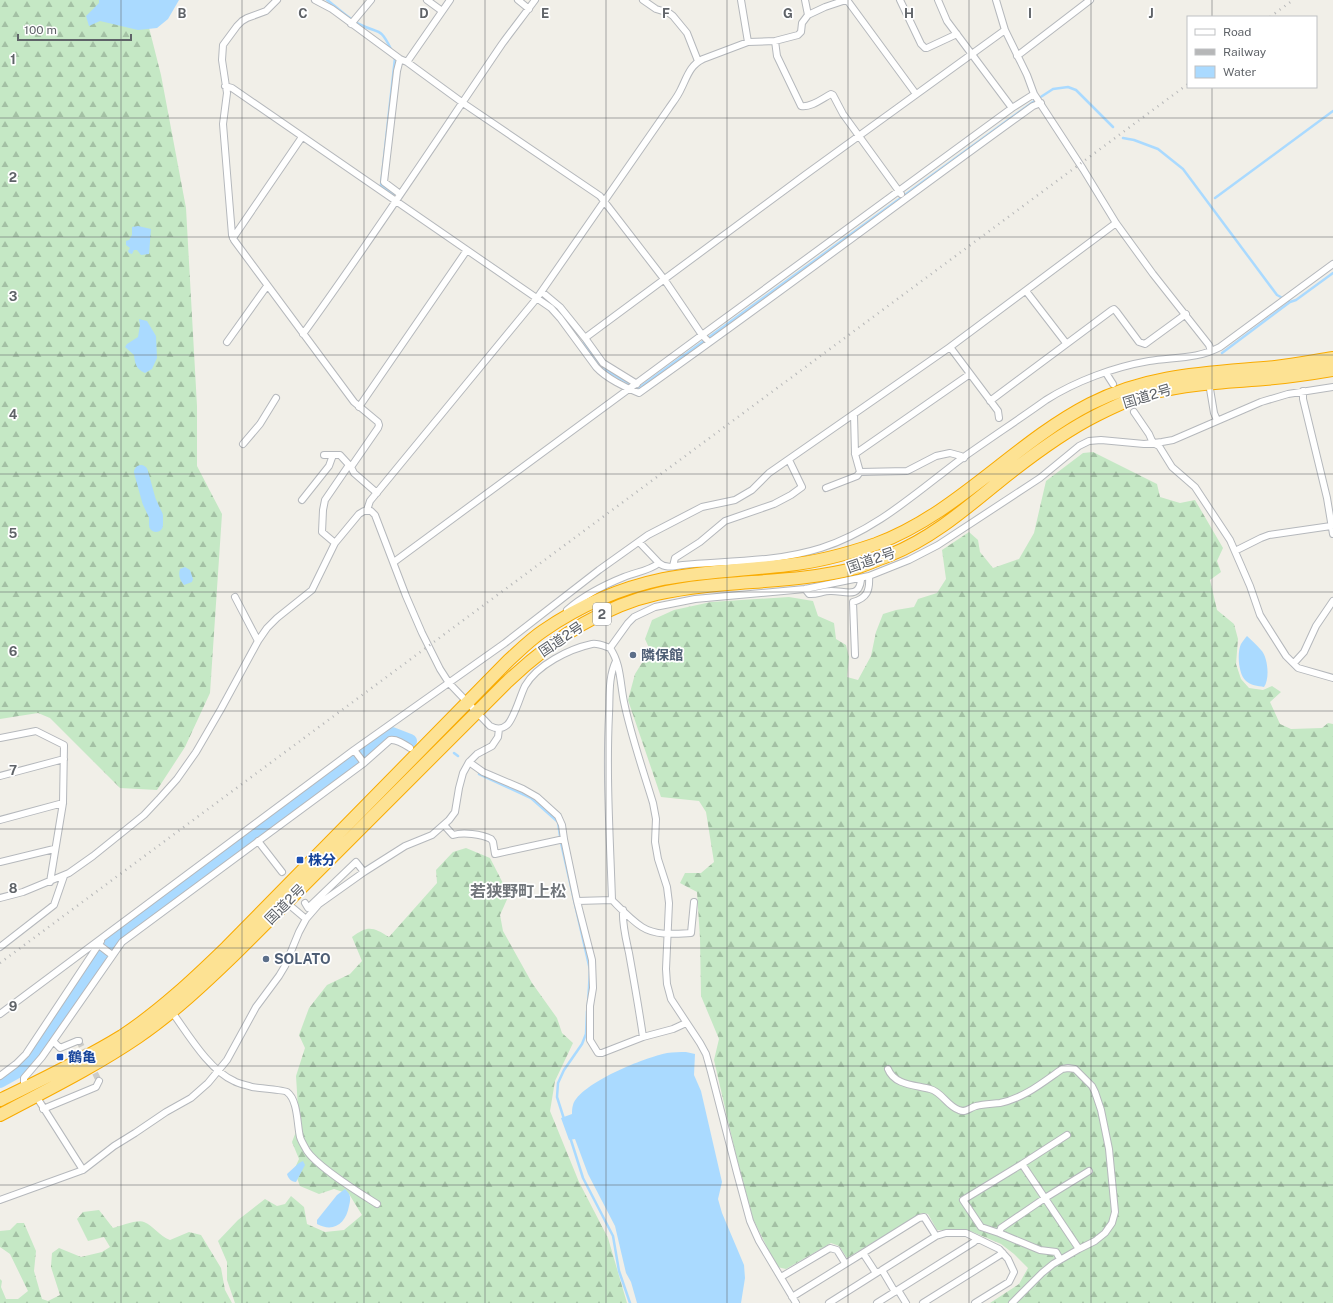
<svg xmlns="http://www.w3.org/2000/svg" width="1333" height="1303" viewBox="0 0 1333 1303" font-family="'Public Sans','Noto Sans JP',sans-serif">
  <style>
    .forest { fill: url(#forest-firs) }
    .water { fill: #aadaff }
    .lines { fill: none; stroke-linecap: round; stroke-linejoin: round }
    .stream { stroke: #aadaff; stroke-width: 2.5 }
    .river { stroke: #aadaff; stroke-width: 14 }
    .street-tunnel { stroke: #ccccc8; stroke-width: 6; stroke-dasharray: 6 3; stroke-linecap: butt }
    .street-casing { stroke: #b5b8bc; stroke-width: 8 }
    .highway-casing { stroke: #f9ab00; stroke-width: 14 }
    .street { stroke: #fff; stroke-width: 6 }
    .highway { stroke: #fde293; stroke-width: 12 }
    .rail { stroke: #b6b7b8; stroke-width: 2.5; stroke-dasharray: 1 5; stroke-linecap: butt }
    .grid { fill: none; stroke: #5f6368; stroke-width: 1; stroke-opacity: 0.55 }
    .service-dot { fill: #5c6f8a; stroke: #fff; stroke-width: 1.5 }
    .transit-dot { fill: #1a4fb4; stroke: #fff; stroke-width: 1.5 }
    .labels { text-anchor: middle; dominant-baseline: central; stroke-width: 3.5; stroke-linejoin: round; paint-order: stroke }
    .shield { fill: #fff; stroke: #8f9295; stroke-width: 1 }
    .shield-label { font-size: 13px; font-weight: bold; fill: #5f6368 }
    .street-label { font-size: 14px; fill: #5f6368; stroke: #fff }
    .service-label { font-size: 14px; font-weight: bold; fill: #4e5e75; stroke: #fff; text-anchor: start }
    .transit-label { font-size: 14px; font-weight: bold; fill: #164399; stroke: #fff; text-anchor: start }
    .quarter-label { font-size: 16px; font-weight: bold; fill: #70757a; stroke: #fff }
    .grid-label { font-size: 13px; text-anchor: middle; font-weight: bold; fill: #5f6368; stroke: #fff; stroke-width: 3.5; stroke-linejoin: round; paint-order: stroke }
  </style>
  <defs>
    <pattern id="forest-firs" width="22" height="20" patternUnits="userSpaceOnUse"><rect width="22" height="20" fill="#c5e8c5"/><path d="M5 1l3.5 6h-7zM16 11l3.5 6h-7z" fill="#a3c0a4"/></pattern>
  </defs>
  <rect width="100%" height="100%" fill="#f1efe8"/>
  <path class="forest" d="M0 0H142L161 75 186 208 197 406V466L222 514 210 693 185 747 157 790 120 788 50 718 38 713 0 719Z
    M1093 452 1157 484 1160 497 1180 503 1195 500 1223 548 1217 561 1221 572 1210 580 1217 610 1234 624 1238 639 1236 664 1241 679 1249 688 1263 690 1272 686 1281 692 1270 702 1280 724 1291 729 1322 728 1328 723 1333 724V1303H990L1019 1284 1028 1268 1014 1254 1001 1244 968 1230H937L928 1214 922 1213 847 1258 839 1246 831 1243 786 1269 777 1267 753 1219 735 1151 714 1060 719 1039 701 996 700 938 697 892 680 883 685 873H701L714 862 706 812 699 801 661 797 628 700 635 674 650 650 645 639 652 620 674 610 711 602 789 597 813 601 818 616 834 623 836 639 846 645 849 657 847 677 858 680 871 656 876 632 883 614 896 610 914 607 918 599 937 593 946 579 942 550 969 532 978 540 980 552 993 568 1019 559 1034 533 1046 481 1083 453Z
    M466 848 490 858 509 895 500 915 503 931 532 983 557 1018 562 1033 573 1043 555 1081 550 1111 579 1182 608 1238 627 1303H235L227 1280V1262L218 1241 238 1220 265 1199 277 1206 285 1204 291 1196 304 1207 307 1224 325 1232 344 1230 362 1215 349 1194 334 1189 319 1194 300 1186 294 1170 299 1159 292 1142 299 1124 296 1076 305 1048 299 1035 309 1008 327 985 350 974 362 961 352 937C368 925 373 927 389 937L437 883 436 870 453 852Z
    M99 1210 113 1228C120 1226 138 1219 144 1222 154 1226 159 1236 170 1240L189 1232 201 1235 221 1268 225 1290 232 1303H0V1279L2 1281 1 1287 6 1299H18L28 1291 10 1254 0 1247V1231L10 1230 17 1223H24L36 1251 34 1271 42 1299 48 1301 60 1295 51 1267 52 1253 59 1248 81 1257 102 1252 110 1247 104 1237 88 1241 77 1219 83 1212Z"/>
  <path class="water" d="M99 0H179L168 19 157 28 138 30 100 21 89 26 86 16 99 3Z
    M138 226 151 229 149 254 141 255 137 250H134L132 254 129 253 128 251 130 248 126 245V241L129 240 132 235V227Z
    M139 319 147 321 156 336 157 358 152 369 145 373C136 369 135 364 134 355L125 347 127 344 138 337 140 325Z
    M185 567 190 570 193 579 192 582 184 585C180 580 178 576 180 569Z
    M1247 636C1252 641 1257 645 1261 650 1268 657 1270 679 1264 687 1258 686 1250 685 1246 681 1238 674 1237 652 1241 644 1243 641 1245 638 1247 636Z
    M686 1052 695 1054 694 1075 701 1091 722 1182 718 1199 722 1213 744 1265 745 1278 741 1303H637L631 1282 626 1273 615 1226 588 1174 575 1139 569 1140 561 1118 572 1114C572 1111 572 1108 573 1105 580 1083 646 1057 667 1053 673 1052 680 1052 686 1052Z
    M303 1161 305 1165 296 1182C291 1182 288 1178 287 1174L299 1163Z
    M345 1189C346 1190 348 1192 349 1194 351 1197 350 1202 349 1206 346 1223 334 1233 317 1224V1220L337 1195Z"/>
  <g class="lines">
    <path class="stream" d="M327 0C337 7 350 20 361 25 380 34 380 27 391 49
      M1123 138 1134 140 1158 149 1183 169 1277 295 1290 302
      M394 194 381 185 395 58
      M1215 198 1333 111
      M543 297 569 322
      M584 342 600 367 630 384
      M1222 353 1290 302 1296 300 1333 273
      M637 388H639L1033 102 1053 89 1068 87 1076 90 1113 127
      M454 753 458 756
      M479 774 531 798 558 822 561 843 590 970 588 1004
      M564 1119 557 1097 558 1083 564 1070 582 1044 586 1034 587 1011
      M570 1137 583 1178 613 1236 619 1271 630 1303"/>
    <path class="river" d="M141 472 149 501 156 516V525
      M0 1081 18 1071 36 1054 109 944 380 742 392 734 410 741"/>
    <path class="street-tunnel" d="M847 552 861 580
      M79 1041 99 1081"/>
    <g class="street-casing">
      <path id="street" d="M277 0 266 11 247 18 242 21 237 26 223 45 222 60 227 93 223 124 232 235 234 240 354 402 378 422 379 425 378 428 351 467 354 473 377 493
        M315 0 332 9 400 59 407 62 463 103 600 196 664 279 702 335 1012 108 1034 94
        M427 0 442 11
        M518 0 529 9
        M643 0 656 9 669 13 673 16 687 33 698 61
        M741 0 748 42
        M805 0 808 15
        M847 0 916 94
        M900 0 921 44 925 48H927L957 34
        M938 0 947 21 1012 108
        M996 0 1005 30 1027 75 1034 94 1083 169 1116 223 1153 274 1209 345 1211 351
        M351 24 371 0
        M775 41 777 56 801 106C811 108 823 98 831 94L833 95 843 114 901 194
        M1017 56 1090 0
        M407 62 450 0
        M225 86 232 88 551 308 560 318 596 367C606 378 626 388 639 393 772 299 901 201 1033 106L1041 103
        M400 194 384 182 397 71 400 59
        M233 238 302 137
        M1026 291 1066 343
        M542 292 560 307 585 338 603 363 637 384
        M303 334C372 239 436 141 502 44 513 29 524 15 535 0
        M585 338 805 175 1005 30
        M227 342 267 286
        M950 347 998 411 999 418
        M1106 373 1113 384
        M1209 383 1214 413 1217 420
        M1303 391V399L1327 498 1333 534
        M990 401 1112 310 1114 309 1116 311 1139 342 1145 344 1186 314
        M359 407 467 250
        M1134 412 1149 434 1153 443 1159 446 1172 467 1195 487 1230 540 1250 586 1260 615 1286 656 1298 668 1333 678
        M854 414 855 454 860 472
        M243 444 260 424 276 398
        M855 454 970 374
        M324 455H340L351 467
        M826 488 857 476 860 472 907 471 936 456 950 453 961 456 964 458
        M302 500 329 466 333 455
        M367 510 370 501 537 298 669 108C673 102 678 96 681 89 687 77 690 65 703 59L748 42 775 41 798 35 801 32 802 23 808 15 825 7 846 0
        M639 542 659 563
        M335 543 322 532 323 510 325 500 349 465
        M1235 551 1261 538 1269 535 1331 526
        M394 562 702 335 708 341
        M673 566 675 558 700 542 725 521 774 504 791 495 802 487 789 460
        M805 589 809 594C816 595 823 591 830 591 843 590 859 600 861 580
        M235 597 258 641
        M567 610C583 596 604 585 624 577 636 572 649 571 659 563 666 569 674 566 683 565 728 561 777 562 821 548 875 531 917 492 961 459 989 439 1018 420 1046 400 1076 381 1114 367 1149 361 1173 357 1198 359 1220 347L1333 264
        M610 648C621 664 620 683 624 702 631 736 643 770 653 803L656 819 655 842 658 859 667 887 669 903 666 969 667 984 671 999 700 1043 706 1054 711 1072 737 1173 750 1221 759 1241 796 1303
        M855 655 853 602C867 598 870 591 869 576
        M1294 663 1304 652 1316 626 1333 601
        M0 738 36 731 64 745 63 803 50 882
        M354 750 364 763
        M469 762 483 772 523 789 537 797 558 816 562 825 564 839 577 901 592 960 593 988 590 1006V1040L598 1053H602L643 1037 673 1029 686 1023
        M0 776 64 759
        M0 820 63 803
        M444 825 453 835C463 832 481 834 491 839L493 842 495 854 564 839
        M258 841 282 872
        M0 862 54 849
        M0 898 23 892 69 873 93 856 144 815 160 798 177 779 196 752 221 709 258 641 267 628 277 618 312 590 335 543 359 514 364 511H371L375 515 406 596 422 633 440 669 449 683 490 726C496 729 501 730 507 725 514 719 520 696 525 686 537 665 569 649 592 644 598 643 604 646 610 648L628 623 634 617 655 607 695 599 805 589 869 576 909 560 938 545 1040 478 1079 446 1089 441 1101 440 1144 444 1162 442 1173 440 1261 402 1288 394 1333 387
        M612 900C610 838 606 776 609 714 610 697 608 677 616 661
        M577 901 612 900C621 909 631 920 642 927 656 936 675 934 691 933L694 902
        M287 903 306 919
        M305 903 308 908 356 862 364 872
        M623 910C622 924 626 939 629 953 634 981 639 1009 643 1037
        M99 945 112 955
        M0 947 54 905 64 876
        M172 1012C188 1034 209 1070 234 1081 239 1084 246 1085 252 1087 258 1088 285 1090 287 1092 298 1100 297 1124 300 1137 301 1141 305 1147 307 1151 319 1168 358 1192 377 1204
        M0 1014 354 750 505 643 599 570 648 535 702 507 735 500 752 490 769 473 950 347 1116 223
        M53 1041 60 1048 77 1041H79
        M888 1069C894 1085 915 1085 930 1089 942 1092 947 1106 959 1110 966 1113 969 1108 976 1106 984 1104 992 1104 1000 1103 1024 1098 1042 1083 1062 1069L1068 1068 1075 1069 1092 1086 1095 1092 1101 1110 1109 1149 1115 1212 1112 1223 1105 1233 1095 1241 1079 1249 1053 1264 1042 1273 1012 1303
        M0 1076 16 1064 26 1054 101 941
        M24 1088V1078L42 1057 122 942 364 763 390 740C397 739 404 744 410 748
        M36 1096 83 1170
        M43 1109 96 1087 99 1081
        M1067 1135 1022 1164 1079 1249
        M0 1200 83 1170 114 1146 135 1133 166 1112 191 1098 208 1083 227 1060 256 1007 279 976 285 966 299 932 306 919 319 904 364 872 405 846 432 835 449 820 455 812 459 788 463 773 469 762 477 754 492 746 498 737 499 729
        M999 1233 981 1227 963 1200 1022 1164
        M863 1253 919 1218 924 1217 936 1236
        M1060 1259 1056 1252 1040 1250 999 1233 1001 1228 1045 1198 1089 1171
        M781 1277 830 1248 837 1250 845 1263
        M898 1290 906 1303
        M895 1292 882 1270 936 1236 946 1233H966L999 1249 1008 1259 1014 1272 1009 1282 975 1303
        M792 1297 863 1253 876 1273
        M829 1303 878 1272
        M877 1303 974 1242 977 1239
        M923 1303 1003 1253"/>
    </g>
    <g class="highway-casing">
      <path id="highway" d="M0 1100C41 1080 83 1060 122 1036 160 1011 194 979 227 947L509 660C520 650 531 639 543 631 579 606 620 588 663 579 704 571 747 570 788 565 818 562 847 554 876 544 957 514 1014 443 1090 404 1150 373 1211 373 1275 367 1294 365 1314 361 1333 358
        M0 1115C47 1090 94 1067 138 1037 173 1013 204 984 235 954L506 683C549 642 599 607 657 594 723 579 791 585 856 568 868 564 879 559 890 555 930 539 963 511 996 484 1027 459 1061 433 1097 415 1113 407 1131 398 1148 394 1186 384 1226 382 1265 379 1288 377 1310 374 1333 370"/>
    </g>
    <use href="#street" class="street"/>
    <use href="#highway" class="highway"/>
    <path class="rail" d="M1270 17 1293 0
      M0 963 1188 84"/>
  </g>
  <path class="grid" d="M121 0V1303M242 0V1303M364 0V1303M485 0V1303M606 0V1303M727 0V1303M848 0V1303M969 0V1303M1091 0V1303M1212 0V17M1212 87V1303M0 118H1333M0 237H1333M0 355H1333M0 474H1333M0 592H1333M0 711H1333M0 829H1333M0 948H1333M0 1066H1333M0 1185H1333"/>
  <g class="service-dot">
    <circle cx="633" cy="655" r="4"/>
    <circle cx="266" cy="959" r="4"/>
  </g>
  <g class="transit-dot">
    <rect x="296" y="856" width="8" height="8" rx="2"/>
    <rect x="56" y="1053" width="8" height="8" rx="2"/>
  </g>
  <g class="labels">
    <rect class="shield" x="593" y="603" width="18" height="22" rx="3"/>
    <g class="shield-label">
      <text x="602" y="614">2</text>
    </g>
    <g class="street-label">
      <text transform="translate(1147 396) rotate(-17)">国道2号</text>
      <text transform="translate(871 560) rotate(-19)">国道2号</text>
      <text transform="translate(561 639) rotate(-34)">国道2号</text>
      <text transform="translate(285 904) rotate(-45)">国道2号</text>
    </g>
    <g class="service-label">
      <text x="641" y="655">隣保館</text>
      <text x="274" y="959">SOLATO</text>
    </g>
    <g class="transit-label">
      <text x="308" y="860">株分</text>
      <text x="68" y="1057">鶴亀</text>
    </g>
    <g class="quarter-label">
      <text x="518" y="891">若狭野町上松</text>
    </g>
  </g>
  <g class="grid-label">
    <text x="182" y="18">B</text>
    <text x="303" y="18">C</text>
    <text x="424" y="18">D</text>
    <text x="545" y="18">E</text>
    <text x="666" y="18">F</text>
    <text x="788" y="18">G</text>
    <text x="909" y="18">H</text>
    <text x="1030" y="18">I</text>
    <text x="1151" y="18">J</text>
    <text x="13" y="64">1</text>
    <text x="13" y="182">2</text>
    <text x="13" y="301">3</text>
    <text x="13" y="419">4</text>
    <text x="13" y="538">5</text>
    <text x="13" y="656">6</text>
    <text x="13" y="775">7</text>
    <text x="13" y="893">8</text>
    <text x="13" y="1011">9</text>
  </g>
  <rect x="1187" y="16" width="130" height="72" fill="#ffffff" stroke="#bfc1c3"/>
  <rect x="1195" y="29" width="20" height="6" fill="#ffffff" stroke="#bfc1c3"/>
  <text x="1223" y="36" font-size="12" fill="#5f6368">Road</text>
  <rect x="1195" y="49" width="20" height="6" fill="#b6b7b8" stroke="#bfc1c3"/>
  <text x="1223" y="56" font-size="12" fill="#5f6368">Railway</text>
  <rect x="1195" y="66" width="20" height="12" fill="#aadaff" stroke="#bfc1c3"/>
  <text x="1223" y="76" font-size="12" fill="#5f6368">Water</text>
  <path d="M18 34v6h113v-6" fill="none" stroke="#5f6368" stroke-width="2"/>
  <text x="24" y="34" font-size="12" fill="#5f6368" stroke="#ffffff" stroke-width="3" paint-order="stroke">100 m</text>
</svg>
